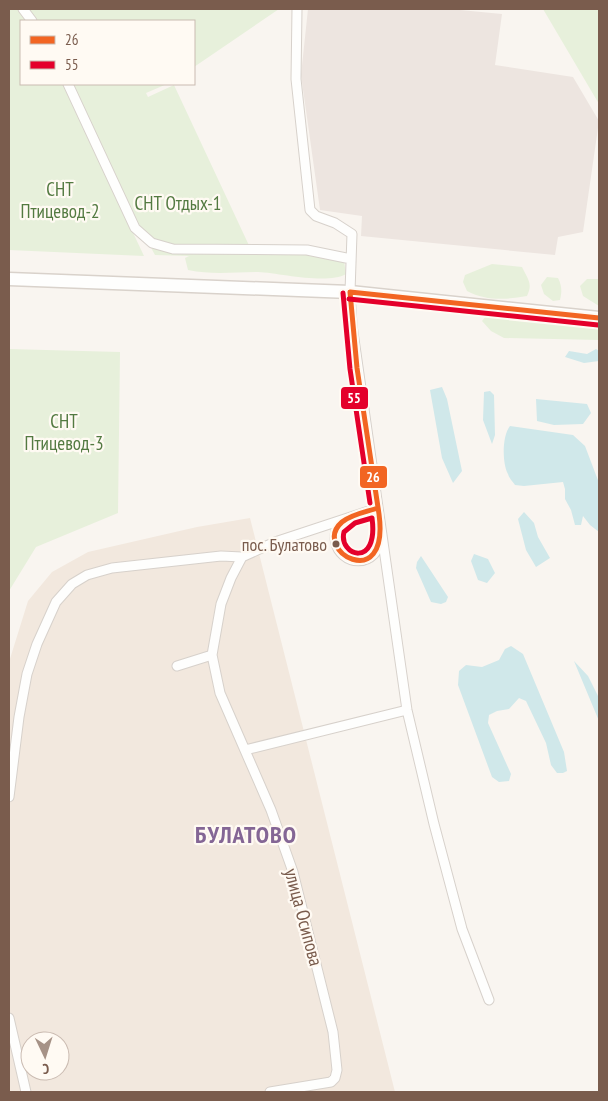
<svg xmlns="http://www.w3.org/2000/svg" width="608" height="1101" viewBox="0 0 608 1101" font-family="'PT Sans Narrow',sans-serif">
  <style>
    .residential { fill: #f2e8de; fill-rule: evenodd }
    .industrial { fill: #ede5e0 }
    .green { fill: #e7f0db }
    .water { fill: #d0e8ea }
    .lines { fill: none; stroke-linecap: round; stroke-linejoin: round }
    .minor-casing { stroke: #d7d1cb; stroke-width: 11 }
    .secondary-casing { stroke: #d9d2cb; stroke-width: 15 }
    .minor { stroke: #fefefd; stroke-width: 9 }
    .secondary { stroke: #fefefd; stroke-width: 12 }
    .bus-1-casing { stroke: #fffaf3; stroke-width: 9 }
    .bus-2-casing { stroke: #fffaf3; stroke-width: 9 }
    .bus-1 { stroke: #f26522; stroke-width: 5 }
    .bus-2 { stroke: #e4002b; stroke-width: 5 }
    .bus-dot { fill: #7a5c4d; stroke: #fffaf3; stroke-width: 2 }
    .labels { text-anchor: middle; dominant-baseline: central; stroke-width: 4.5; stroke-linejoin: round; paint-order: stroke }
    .bus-label { font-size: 18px; fill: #7a5c4d; stroke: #fffaf3; text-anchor: end }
    .park-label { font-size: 19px; fill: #537a41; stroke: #fffaf3 }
    .street-label { font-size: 19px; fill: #7a5c4d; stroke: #fffaf3 }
    .district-label { font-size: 24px; font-weight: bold; letter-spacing: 1px; fill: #846695; stroke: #fffaf3 }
    .line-badge { stroke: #fffaf3; stroke-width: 2 }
    .badge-label { font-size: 14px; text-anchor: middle; font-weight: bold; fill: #fff }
  </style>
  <rect width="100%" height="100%" fill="#f9f5f0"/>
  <path class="residential" d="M250 518 395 1092H9V662L28 601 52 572 88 552 197 527ZM30 1041H60V1071H30Z"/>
  <path class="industrial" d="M308 9H450L502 14 495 65 573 77 599 121 583 232 558 237 555 255 361 236 362 216 320 210 301 75Z"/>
  <path class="green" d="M9 9H19L27 21H21V84H63L144 256 9 250Z
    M29 9H279L194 67V21H37Z
    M543 9H599V104Z
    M73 84H167L146 93 148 97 174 85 253 254H310L344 261 346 274C327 285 280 273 258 272 234 272 212 275 188 270L185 258 189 256 155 255 139 226Z
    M492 264 522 267C528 280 533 283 527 296 506 300 486 301 467 291L463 282 465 275Z
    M547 277 558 278C562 286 562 291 560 300L553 301 544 294 541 285Z
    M587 279H599V306L583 296 580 286Z
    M498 312 599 322V340L504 338 491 331 482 321 486 316Z
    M9 349 120 352 118 513 36 547 9 591Z"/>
  <path class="water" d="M596 349 599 351V361L584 363 565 357 569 351 587 354Z
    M442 387 447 399 462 471 453 483 442 458 430 390Z
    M490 391 494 395 495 435 492 444 483 420 484 392Z
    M536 399 587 404 591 413 583 424 554 425 537 421Z
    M510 426 573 435 585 446 599 483V532L590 525 583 516 581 525H575L571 510 565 499V489L563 482 524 486 515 485C513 482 509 478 508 474 502 463 502 436 510 426Z
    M524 512 534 523 538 537 550 558 536 567 526 550 518 519Z
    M474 554 488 559 495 573 487 583 478 580 471 561Z
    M421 556 448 597 446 602 441 604 431 602 416 568 417 562Z
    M511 646 523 654 564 752 567 771 563 773H557L551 765 546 743 526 701 519 698 509 709 497 711 489 715 488 723 511 774 509 781 499 782 492 777 458 685 459 671 466 665 482 667 499 660 505 649Z
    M574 661 588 676 599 698V721Z"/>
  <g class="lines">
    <g class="minor-casing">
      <path id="minor" d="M23 9 32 21
        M297 9 296 79 310 210 316 216 335 223 352 234 350 292 352 325 407 710 434 824 462 929 489 1000
        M68 84 135 228 152 243 173 249 307 250 351 259
        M340 522C323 549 355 573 374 554 377 551 379 544 382 540
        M242 557 231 578 221 604 212 655 220 693 271 810 293 872 333 1032 337 1070 335 1078 331 1082 270 1092
        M177 666 212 655
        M245 750 407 710
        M9 797 19 717 27 674 37 644 56 602 72 584 87 575 112 568 221 556 242 557 275 542 378 508
        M9 1018 26 1092"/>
    </g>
    <g class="secondary-casing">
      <path id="secondary" d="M9 279 350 292 599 318"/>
    </g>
    <use href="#minor" class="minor"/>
    <use href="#secondary" class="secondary"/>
    <g class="bus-1-casing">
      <path id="bus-1" d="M350 292 357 368 379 514C390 596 310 550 342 522 352 514 366 512 378 508
        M350 292 599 318"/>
    </g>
    <g class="bus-2-casing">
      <path id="bus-2" d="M343 293 350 369 370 503
        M349 299 598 325
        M372 518C379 569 338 556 344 532L355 523Z"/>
    </g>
    <use href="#bus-1" class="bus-1"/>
    <use href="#bus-2" class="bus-2"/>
  </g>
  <circle class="bus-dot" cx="336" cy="544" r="4.5"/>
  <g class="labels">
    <g class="bus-label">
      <text x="327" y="544">пос. Булатово</text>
    </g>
    <g class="park-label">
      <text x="60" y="189">СНТ<tspan x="60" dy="22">Птицевод-2</tspan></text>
      <text x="178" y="203">СНТ Отдых-1</text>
      <text x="64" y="421">СНТ<tspan x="64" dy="22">Птицевод-3</tspan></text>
    </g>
    <g class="street-label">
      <text transform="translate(304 917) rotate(75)">улица Осипова</text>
    </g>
    <g class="district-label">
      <text x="246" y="834">БУЛАТОВО</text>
    </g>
  </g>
  <g class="line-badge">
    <rect x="340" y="386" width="29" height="24" rx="5" fill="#e4002b"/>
    <rect x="359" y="465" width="29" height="24" rx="5" fill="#f26522"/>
  </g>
  <g class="badge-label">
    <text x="354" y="403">55</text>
    <text x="373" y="482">26</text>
  </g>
  <rect width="608" height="1101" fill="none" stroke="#7a5c4d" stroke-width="20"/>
  <rect x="20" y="20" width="175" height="65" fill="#fffaf3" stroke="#cabbb1"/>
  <rect x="30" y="36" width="25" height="8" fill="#f26522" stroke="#cabbb1"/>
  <text x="65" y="45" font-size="15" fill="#7a5c4d">26</text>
  <rect x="30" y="61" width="25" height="8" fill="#e4002b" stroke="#cabbb1"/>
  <text x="65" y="70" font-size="15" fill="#7a5c4d">55</text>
  <g transform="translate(45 1056) rotate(176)"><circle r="24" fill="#fffaf3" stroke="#cabbb1"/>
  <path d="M0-4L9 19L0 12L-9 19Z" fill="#a69286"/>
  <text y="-8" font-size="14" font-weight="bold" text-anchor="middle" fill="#7a5c4d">С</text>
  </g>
</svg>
